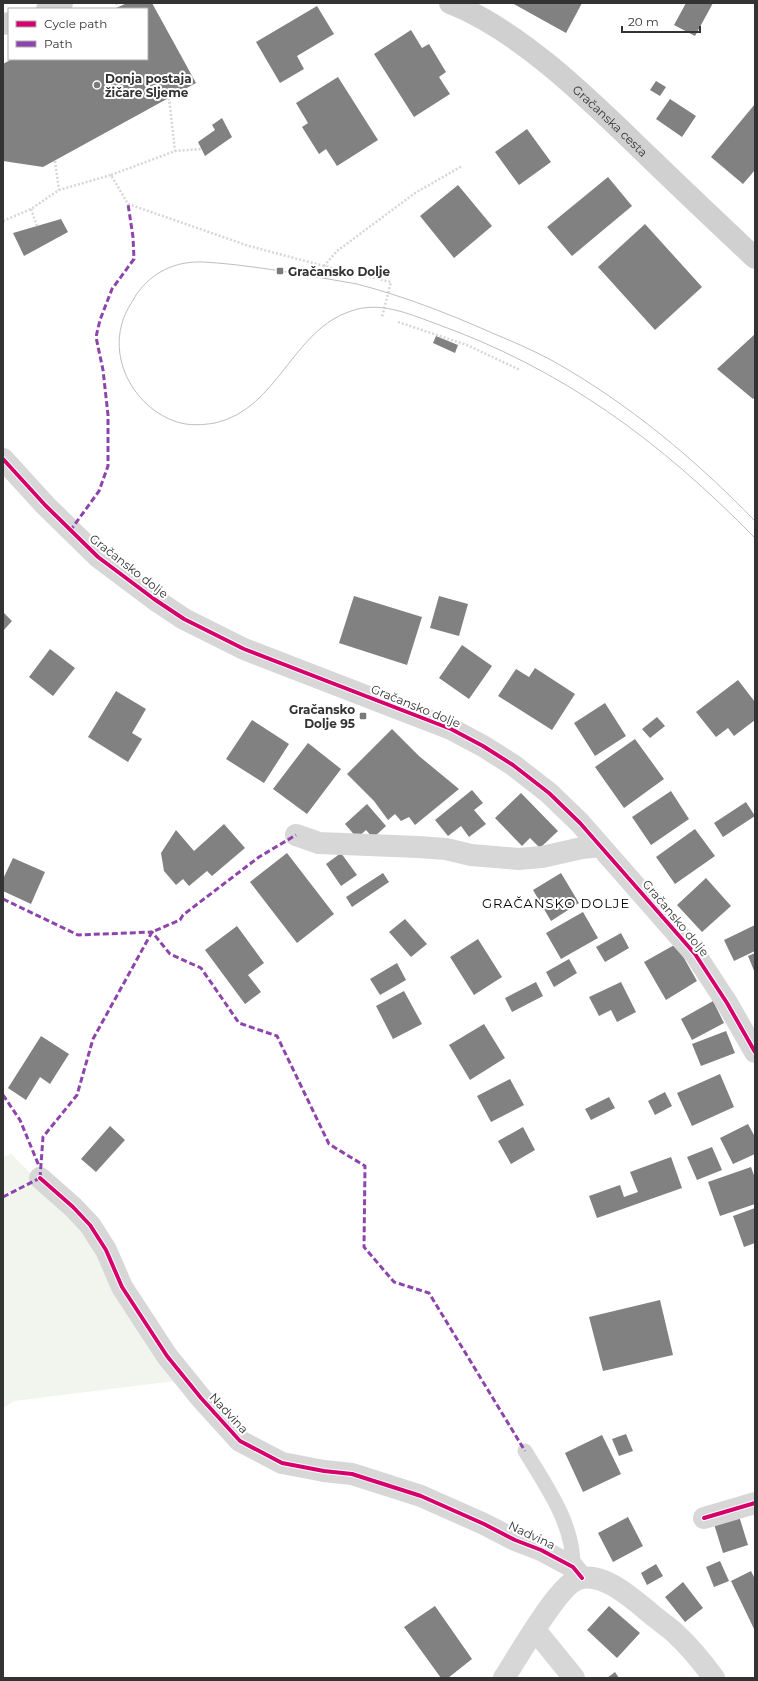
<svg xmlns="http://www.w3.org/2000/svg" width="758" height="1681" viewBox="0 0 758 1681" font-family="Montserrat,sans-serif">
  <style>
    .green { fill: #f1f5ed }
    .building { fill: #818181 }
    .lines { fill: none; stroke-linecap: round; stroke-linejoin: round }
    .path { stroke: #d6d6d6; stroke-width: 2.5; stroke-dasharray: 2 2; stroke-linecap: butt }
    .service { stroke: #d7d7d7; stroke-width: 15 }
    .minor { stroke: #d7d7d7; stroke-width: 22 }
    .tertiary { stroke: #d7d7d7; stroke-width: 22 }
    .secondary { stroke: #d0d0d0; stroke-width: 22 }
    .tram { stroke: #bebebe; stroke-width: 1 }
    .quiet { stroke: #8e44ad; stroke-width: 3; stroke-dasharray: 6 3; stroke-linecap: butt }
    .cycleway-casing { stroke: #fff; stroke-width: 6 }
    .cycleway { stroke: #d6006c; stroke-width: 4 }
    .poi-dot { fill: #7a7a7a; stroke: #fff; stroke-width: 1.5 }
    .labels { text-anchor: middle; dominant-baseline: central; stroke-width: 4; stroke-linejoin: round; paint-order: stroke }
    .poi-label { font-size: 12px; font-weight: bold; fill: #333; stroke: #fff; text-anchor: start }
    .street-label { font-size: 12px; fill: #333; stroke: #fff }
    .neighbourhood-label { font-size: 13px; letter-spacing: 1px; fill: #000; stroke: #fff }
  </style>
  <rect width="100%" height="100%" fill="#fff"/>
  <path class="green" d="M11 1154 91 1233 191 1379 14 1401 3 1408V1157Z"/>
  <path class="building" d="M127 3H152L196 83 43 167 3 161V64L12 59H147V9H114Z
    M512 3H582L566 33Z
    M686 3H713L695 36 674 25Z
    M317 6 334 34 297 56 304 69 280 83 256 42Z
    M411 30 422 48 429 44 446 72 439 77 450 94 414 117 374 54Z
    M338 77 378 140 337 166 326 149 319 154 302 127 308 123 296 103Z
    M656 81 666 87 660 96 650 90Z
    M670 99 696 116 682 137 656 119Z
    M755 104V170L743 184 711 157Z
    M222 118 232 137 205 156 198 142 215 130 212 125Z
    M527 129 551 162 519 185 495 152Z
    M608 177 632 206 572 256 547 227Z
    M458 185 492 226 454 258 420 216Z
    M61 219 68 232 24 256 13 233Z
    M645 224 702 287 655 330 598 267Z
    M755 334V397L753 399 717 369Z
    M436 336 458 345 455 353 433 343Z
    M354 596 422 617 407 665 339 643Z
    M439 596 468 604 459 636 430 628Z
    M3 612 12 621 3 631Z
    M462 645 492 666 469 699 439 678Z
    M50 649 75 668 53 696 29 677Z
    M535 668 575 694 552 730 498 696 516 669 529 677Z
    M738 680 755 702V720L734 736 728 728 716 737 696 712Z
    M116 691 146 709 132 733 142 739 128 762 88 737Z
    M605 703 626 736 595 756 574 723Z
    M657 717 665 726 650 738 642 729Z
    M252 720 289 744 264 783 226 759Z
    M392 729 419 756 459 789 415 825 409 817 401 821 395 814 388 820 374 801 347 774Z
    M635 739 664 779 624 808 595 767Z
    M308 743 341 769 307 814 273 789Z
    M472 790 483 803 474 810 486 824 469 837 461 826 448 836 435 820Z
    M671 791 689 819 651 845 632 817Z
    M521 793 558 831 540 848 530 838 522 846 495 818Z
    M746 802 755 816 723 837 714 823Z
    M367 804 386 826 373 838 366 830 357 838 345 824Z
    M224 824 245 848 212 876 207 871 189 886 183 879 176 885 164 871 161 853 176 830 194 851Z
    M695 829 715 856 675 884 656 857Z
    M287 853 334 914 297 943 250 882Z
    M341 853 357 875 341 886 326 864Z
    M13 858 45 872 31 904 3 891V879Z
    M383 873 389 882 352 907 346 897Z
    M561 873 579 903 551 921 533 890Z
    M706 878 731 906 702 932 677 905Z
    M583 912 598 938 561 959 546 933Z
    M405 919 427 944 411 957 389 932Z
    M755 925V951L734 961 724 940Z
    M237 926 264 963 248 975 261 992 245 1004 205 950Z
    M621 933 629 948 605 962 596 947Z
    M478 939 502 977 474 995 450 957Z
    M676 944 697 981 666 1000 644 962Z
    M755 953V973L748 956Z
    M569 959 577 973 554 987 546 972Z
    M397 963 406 980 380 995 370 979Z
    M536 982 543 996 512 1012 505 998Z
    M621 982 636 1012 617 1022 611 1010 599 1016 589 997Z
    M404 991 422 1024 393 1039 376 1006Z
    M713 1001 724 1023 692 1040 681 1019Z
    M484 1024 505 1058 470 1080 449 1045Z
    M726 1031 735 1053 701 1066 692 1044Z
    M41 1036 69 1054 50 1084 40 1077 26 1100 8 1088Z
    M720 1074 734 1107 692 1126 677 1093Z
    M510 1079 524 1105 491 1122 477 1096Z
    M665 1092 672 1106 655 1115 648 1101Z
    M609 1097 615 1108 591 1120 585 1109Z
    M748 1124 755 1137V1154L733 1164 720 1138Z
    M110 1126 125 1140 96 1172 81 1159Z
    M523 1127 535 1150 511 1164 498 1141Z
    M712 1147 722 1170 697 1180 687 1157Z
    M671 1157 682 1188 597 1218 589 1196 620 1185 624 1197 638 1192 630 1172Z
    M751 1167 755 1178V1204L720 1216 708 1182Z
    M755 1208V1243L744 1247 733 1216Z
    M660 1300 673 1355 603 1371 589 1317Z
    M626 1434 633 1451 619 1456 612 1439Z
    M602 1435 621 1474 583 1492 565 1453Z
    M739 1516 748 1545 723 1553 714 1524Z
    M628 1517 643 1546 613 1562 598 1533Z
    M720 1561 729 1581 714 1587 706 1567Z
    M656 1564 663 1576 647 1585 641 1573Z
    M751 1571 755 1579V1631L731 1581Z
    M683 1582 703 1608 685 1622 665 1597Z
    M435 1606 472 1659 448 1678H441L404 1627Z
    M609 1606 640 1633 617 1658 587 1630Z
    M615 1672 619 1678H607Z"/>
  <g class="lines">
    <path class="path" d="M116 3 118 7
      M169 98 175 151
      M55 161 59 190
      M111 175 175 151 202 149
      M31 209 37 226
      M3 221 31 209 59 190 111 175 128 204 249 246 324 266 391 282 382 317
      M324 266 337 251 415 193 462 166
      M398 322 467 345 520 370"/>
    <path class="service" d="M525 1451C546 1486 574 1524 573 1567"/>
    <path class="minor" d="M296 835 319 843 418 847 446 849 471 855 518 859 542 857 582 848 600 846
      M40 1178 73 1207 90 1225 106 1250 122 1287 167 1356 201 1398 240 1441 282 1463 324 1471 352 1474 421 1496 484 1524 515 1540 541 1550 573 1567 582 1578
      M704 1518 755 1503
      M535 1630 574 1678
      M504 1678C517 1658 557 1588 576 1580 602 1568 636 1602 655 1617 662 1623 670 1628 676 1634 690 1647 703 1663 714 1678"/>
    <path class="tertiary" d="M3 459 45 505 98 557 154 599 184 619 244 649 451 729 483 746 513 765 549 793 580 823 695 954 727 1003 755 1052"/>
    <g class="secondary">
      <path id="s1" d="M450 3C522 31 594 104 650 158 685 192 720 225 755 258"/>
      <path d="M47 9 62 3"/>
      <path d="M3 24 9 23"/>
    </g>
    <path class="tram" d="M755 521C695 459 629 404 553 361 533 350 511 341 490 332 447 313 403 296 357 284 342 281 326 279 311 276 275 270 239 264 203 262 175 261 152 272 136 295 131 304 125 312 122 323 110 364 137 409 177 422 190 426 202 425 215 423 278 409 292 330 351 311 379 301 407 313 434 323 563 369 660 441 755 538"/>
    <path class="quiet" d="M70 531 99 491 108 466V415L103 370 96 337 100 320 112 289 134 259 133 237 128 204
      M3 899 78 935 152 932 170 954 201 968 239 1023 277 1036 329 1144 365 1166 364 1247 394 1282 429 1293 525 1451
      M3 1095 20 1120 39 1166
      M40 1178 43 1137 77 1095 93 1039 152 932 180 920 183 915 259 857 296 835
      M3 1197 40 1178"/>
    <g class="cycleway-casing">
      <path id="cycleway" d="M3 459 45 505 98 557 154 599 184 619 244 649 451 729 483 746 513 765 549 793 580 823 695 954 727 1003 755 1052
        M40 1178 73 1207 90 1225 106 1250 122 1287 167 1356 201 1398 240 1441 282 1463 324 1471 352 1474 421 1496 484 1524 515 1540 541 1550 573 1567 582 1578
        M704 1518 755 1503"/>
    </g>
    <use href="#cycleway" class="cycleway"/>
  </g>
  <g class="poi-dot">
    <circle cx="97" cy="85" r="4"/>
    <rect x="276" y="267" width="8" height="8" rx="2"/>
    <rect x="359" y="712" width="8" height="8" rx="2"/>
  </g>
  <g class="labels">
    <g class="poi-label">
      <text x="105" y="78">Donja postaja<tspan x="105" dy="14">žičare Sljeme</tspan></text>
      <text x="288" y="271">Gračansko Dolje</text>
      <text x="355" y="709" text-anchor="end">Gračansko<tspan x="355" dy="14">Dolje 95</tspan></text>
    </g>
    <g class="street-label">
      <text stroke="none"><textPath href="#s1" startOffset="200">Gračanska cesta</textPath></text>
      <text transform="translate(129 566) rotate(38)">Gračansko dolje</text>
      <text transform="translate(416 706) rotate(22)">Gračansko dolje</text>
      <text transform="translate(676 918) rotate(50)">Gračansko dolje</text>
      <text transform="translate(229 1413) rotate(47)">Nadvina</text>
      <text transform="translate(532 1535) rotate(25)">Nadvina</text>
    </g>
    <g class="neighbourhood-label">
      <text x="556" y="903">GRAČANSKO DOLJE</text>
    </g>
  </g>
  <rect width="758" height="1681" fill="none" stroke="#333333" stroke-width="8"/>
  <rect x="8" y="8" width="140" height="52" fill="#ffffff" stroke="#adadad"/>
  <rect x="16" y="21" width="20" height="6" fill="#d6006c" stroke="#adadad"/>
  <text x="44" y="28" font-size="12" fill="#333333">Cycle path</text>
  <rect x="16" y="41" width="20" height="6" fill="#8e44ad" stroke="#adadad"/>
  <text x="44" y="48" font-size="12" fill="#333333">Path</text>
  <path d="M622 26v6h78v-6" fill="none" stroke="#333333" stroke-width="2"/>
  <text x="628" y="26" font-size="12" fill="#333333" stroke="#ffffff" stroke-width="3" paint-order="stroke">20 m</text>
</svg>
